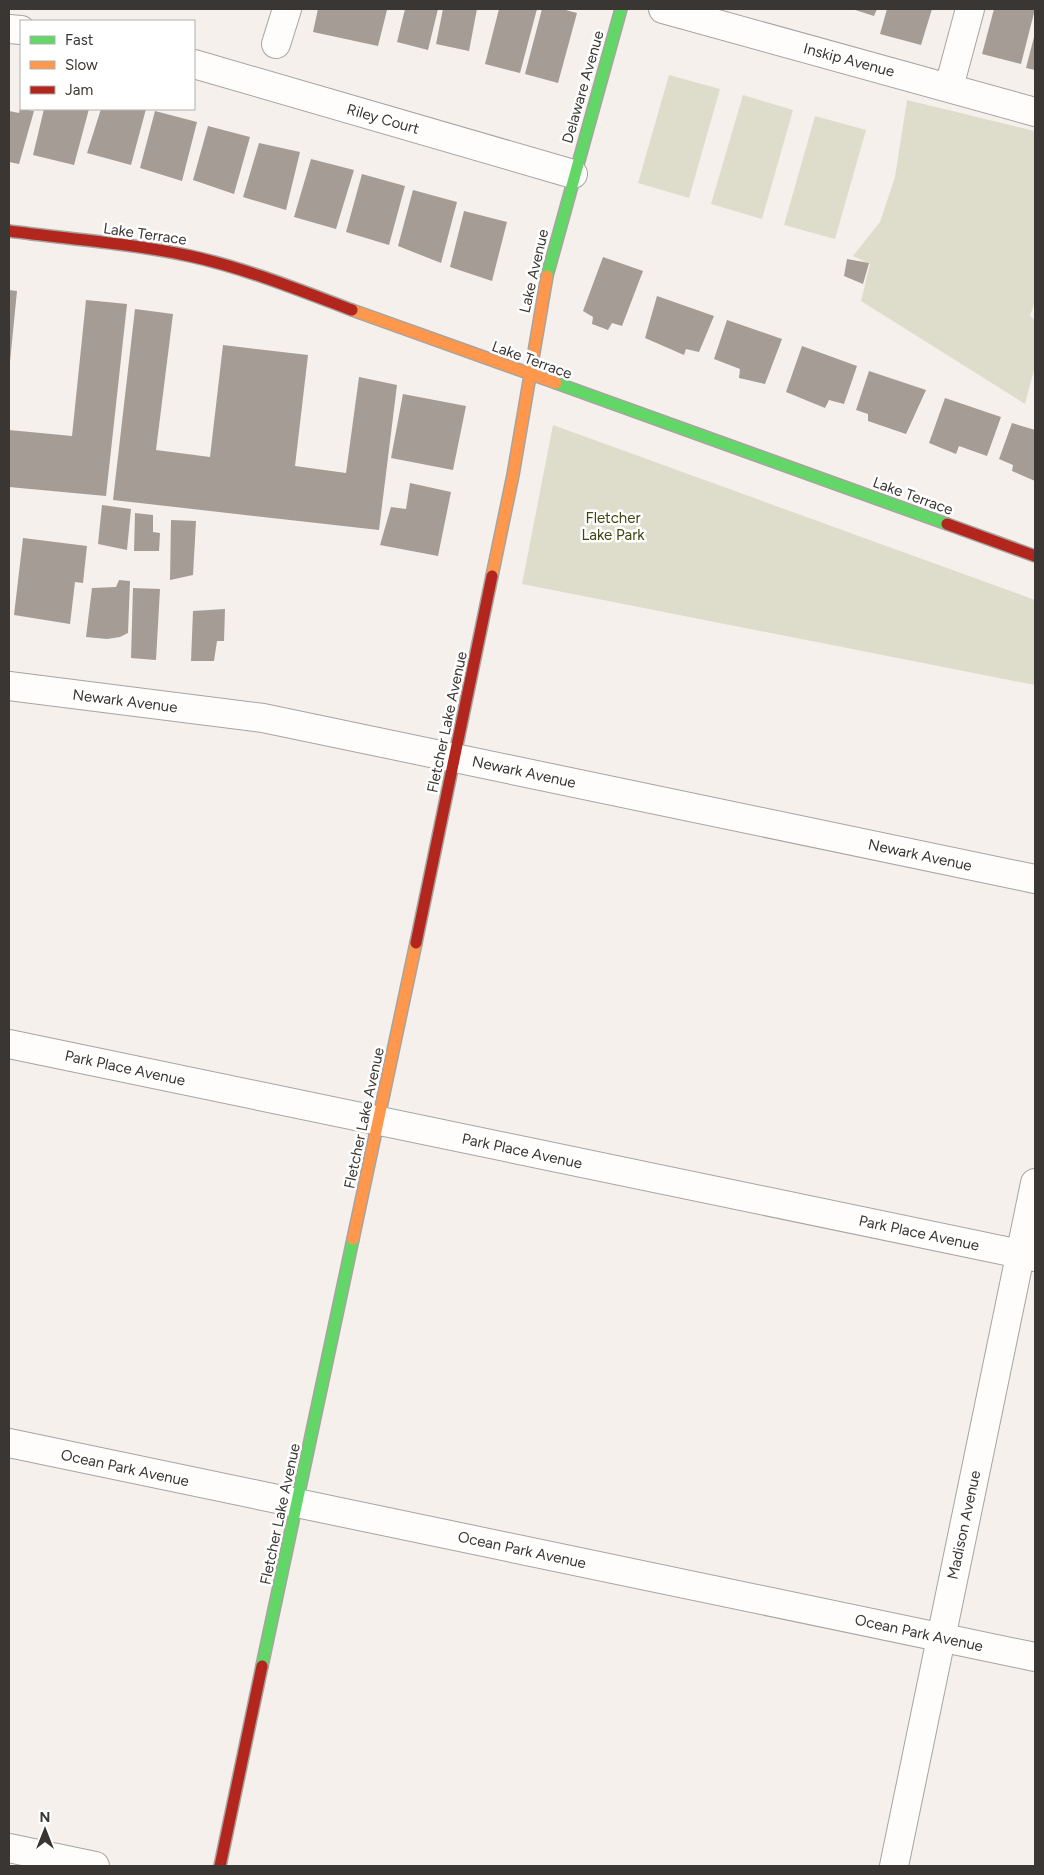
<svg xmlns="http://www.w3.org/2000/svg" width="1044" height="1875" viewBox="0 0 1044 1875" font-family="Figtree,sans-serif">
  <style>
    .green { fill: #deddcc }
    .building { fill: #a59c95 }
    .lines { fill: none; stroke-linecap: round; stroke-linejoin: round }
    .street-casing { stroke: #a7a4a0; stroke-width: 30 }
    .fast-casing { stroke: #a7a4a0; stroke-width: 14 }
    .slow-casing { stroke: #a7a4a0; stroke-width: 14 }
    .jam-casing { stroke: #a7a4a0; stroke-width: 14 }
    .street { stroke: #fefdfc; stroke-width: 28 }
    .fast { stroke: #63d668; stroke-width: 11 }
    .slow { stroke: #ff974d; stroke-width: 11 }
    .jam { stroke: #b3261e; stroke-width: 11 }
    .labels { text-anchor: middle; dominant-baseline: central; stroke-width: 5; stroke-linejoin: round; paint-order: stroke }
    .street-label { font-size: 15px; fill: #3a3633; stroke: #fff }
    .park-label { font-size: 15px; fill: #43450f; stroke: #fff }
  </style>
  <rect width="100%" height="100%" fill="#f5f0eb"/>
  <path class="green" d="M669 75 720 89 689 198 638 183Z
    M743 95 793 110 762 219 711 204Z
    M907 100 1035 131V301L1030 316 1035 320V366L1025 404 861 301 870 264 853 256 880 222 895 177Z
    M815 116 866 130 835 239 784 225Z
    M553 425 1035 600V685L522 584Z"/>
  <path class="building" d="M318 9 387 10 378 46 313 32Z
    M405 9H438L428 50 397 42Z
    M443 9H477L469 51 436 44Z
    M499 9H537L520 73 485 64Z
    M542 9H562L577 13 558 83 525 74Z
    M852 9H877L874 16Z
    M887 9H932L921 45 880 34Z
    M994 9H1035L1021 64 982 54Z
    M1035 33V70L1026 68Z
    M20 109 34 111 19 164 9 162V111L19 113Z
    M44 109H89L74 165 33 155Z
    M101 109H146L131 165 87 153Z
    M155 111 197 122 182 181 140 168Z
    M208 126 250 137 234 194 193 180Z
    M259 143 300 152 286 210 243 197Z
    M311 159 354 170 336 229 294 217Z
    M362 174 405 186 389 245 346 232Z
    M413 190 457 202 441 263 398 246Z
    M464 211 507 222 492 281 450 267Z
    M603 257 643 271 622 326 612 323 608 330 592 324 593 317 583 311Z
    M847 259 869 263 863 284 844 276Z
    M9 290 17 291 10 362H9Z
    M657 296 714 316 699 352 686 349 684 355 645 338Z
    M86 300 127 304 106 496 9 487V430L72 436Z
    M135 309 173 314 156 450 210 457 223 345 308 355 295 466 346 473 359 377 397 385 379 530 113 500Z
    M727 320 782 339 765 384 739 378 740 369 714 359Z
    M802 346 857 366 844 404 829 400 825 408 786 392Z
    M869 371 926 390 906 434 868 421V414L856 410Z
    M403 394 466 406 453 470 391 458Z
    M945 398 1001 417 987 456 959 446 956 454 929 443Z
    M1012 423 1035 430V481L1012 471 1013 465 999 459Z
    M410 483 451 492 438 556 380 545 391 507 406 509Z
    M102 505 131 509 127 550 98 544Z
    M135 513 153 515V532L160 533 159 551H134Z
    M171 520 196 521 193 575 170 580Z
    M23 538 87 546 83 583 75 582 70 624 14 615Z
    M119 580 130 581 128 633 120 637 107 639 86 637 92 588 116 587Z
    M133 588 160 589 156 660 131 658Z
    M225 609 224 641H217L214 661H191L193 611Z"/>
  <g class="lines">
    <g class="street-casing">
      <path id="street" d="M663 9 1035 112
        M9 29 21 30
        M276 44 287 9
        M194 64 573 174
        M949 87 970 9
        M9 686 263 718 1035 879
        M9 1044 1035 1257
        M9 1443 1035 1657
        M9 1848 95 1866
        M894 1866 1035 1183"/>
    </g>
    <g class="fast-casing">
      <path id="fast" d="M547 276 621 9
        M556 383 947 524
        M262 1666 353 1239"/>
    </g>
    <g class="slow-casing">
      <path id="slow" d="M352 310 556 383
        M492 576 513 475 547 276
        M353 1239 416 943"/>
    </g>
    <g class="jam-casing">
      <path id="jam" d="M9 231C69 239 130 243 190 256 245 268 299 290 352 310
        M947 524 1035 556
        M416 943 492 576
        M220 1866 262 1666"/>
    </g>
    <use href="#street" class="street"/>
    <use href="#fast" class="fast"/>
    <use href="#slow" class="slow"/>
    <use href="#jam" class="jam"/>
  </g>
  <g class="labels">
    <g class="street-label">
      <text transform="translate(849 60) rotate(15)">Inskip Avenue</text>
      <text transform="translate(583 87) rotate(-74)">Delaware Avenue</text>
      <text transform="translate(383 119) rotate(16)">Riley Court</text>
      <text transform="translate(145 234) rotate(8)">Lake Terrace</text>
      <text transform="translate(534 271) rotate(-77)">Lake Avenue</text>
      <text transform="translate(532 360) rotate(20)">Lake Terrace</text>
      <text transform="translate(913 496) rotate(20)">Lake Terrace</text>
      <text transform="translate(125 701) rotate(7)">Newark Avenue</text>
      <text transform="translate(447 722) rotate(-78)">Fletcher Lake Avenue</text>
      <text transform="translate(524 772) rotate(12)">Newark Avenue</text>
      <text transform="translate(920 855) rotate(12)">Newark Avenue</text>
      <text transform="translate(125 1068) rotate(12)">Park Place Avenue</text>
      <text transform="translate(364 1118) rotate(-78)">Fletcher Lake Avenue</text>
      <text transform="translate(522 1151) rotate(12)">Park Place Avenue</text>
      <text transform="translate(919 1233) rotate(12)">Park Place Avenue</text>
      <text transform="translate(125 1468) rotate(12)">Ocean Park Avenue</text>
      <text transform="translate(280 1514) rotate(-78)">Fletcher Lake Avenue</text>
      <text transform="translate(964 1525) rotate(-78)">Madison Avenue</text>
      <text transform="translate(522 1550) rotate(12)">Ocean Park Avenue</text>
      <text transform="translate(919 1633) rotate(12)">Ocean Park Avenue</text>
    </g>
    <g class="park-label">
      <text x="613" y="518">Fletcher<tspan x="613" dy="17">Lake Park</tspan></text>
    </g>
  </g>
  <rect width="1044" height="1875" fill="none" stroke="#3a3633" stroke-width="20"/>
  <rect x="20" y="20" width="175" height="90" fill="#ffffff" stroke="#b0afad"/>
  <rect x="30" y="36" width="25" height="8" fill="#63d668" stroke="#b0afad"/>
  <text x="65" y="45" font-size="15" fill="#3a3633">Fast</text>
  <rect x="30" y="61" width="25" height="8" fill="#ff974d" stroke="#b0afad"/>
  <text x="65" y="70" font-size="15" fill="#3a3633">Slow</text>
  <rect x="30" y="86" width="25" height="8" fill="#b3261e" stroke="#b0afad"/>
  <text x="65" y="95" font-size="15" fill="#3a3633">Jam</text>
  <g transform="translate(45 1830)" stroke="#ffffff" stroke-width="4" paint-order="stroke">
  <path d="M0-4L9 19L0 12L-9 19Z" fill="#3a3633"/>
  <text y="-8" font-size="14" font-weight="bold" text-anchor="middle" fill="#3a3633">N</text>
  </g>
</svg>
